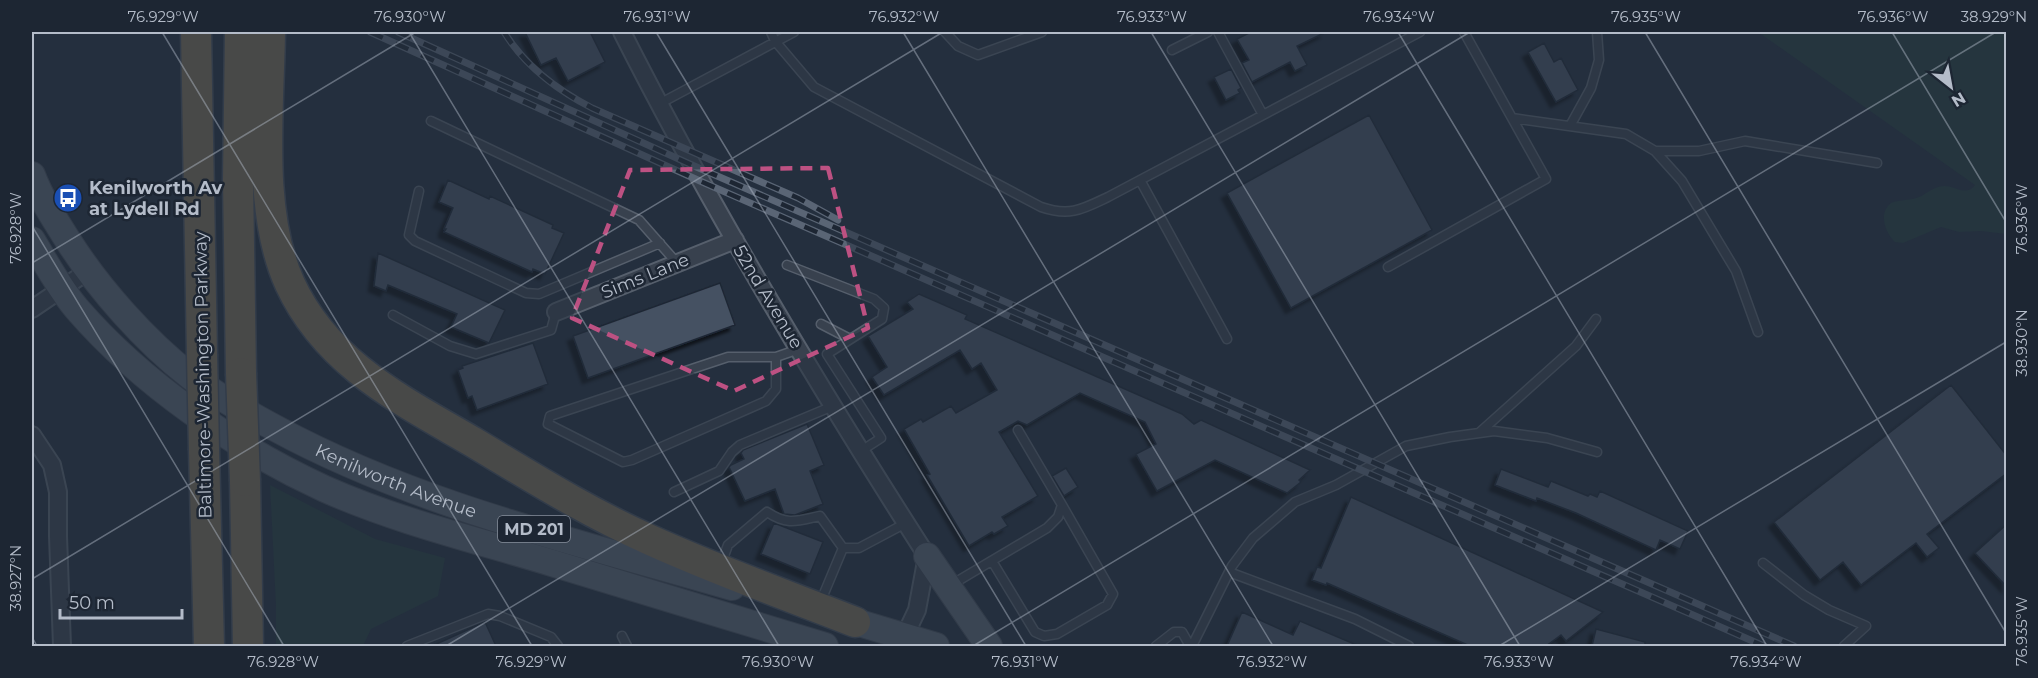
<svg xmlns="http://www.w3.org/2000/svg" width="2038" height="678" viewBox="0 0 2038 678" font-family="Montserrat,sans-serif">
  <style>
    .green { fill: #263c3f }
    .building { fill: #455162; stroke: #1f2835; stroke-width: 1.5; filter: url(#shadow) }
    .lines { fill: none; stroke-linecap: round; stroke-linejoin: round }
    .service-casing { stroke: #565f6c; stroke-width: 11 }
    .minor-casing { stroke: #565f6c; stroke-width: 20 }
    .primary-casing { stroke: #414a57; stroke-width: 28 }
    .motorway-casing { stroke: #434c59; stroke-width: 33 }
    .service { stroke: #38414e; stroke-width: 8 }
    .minor { stroke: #38414e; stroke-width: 16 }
    .primary { stroke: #56606e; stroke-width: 26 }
    .motorway { stroke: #746855; stroke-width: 30 }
    .rail-casing { stroke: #5a6575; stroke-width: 7 }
    .rail { stroke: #1d2633; stroke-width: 4.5; stroke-dasharray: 14; stroke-linecap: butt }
    .motorway-bridge-casing { stroke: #434c59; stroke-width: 33; stroke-linecap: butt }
    .motorway-bridge { stroke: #746855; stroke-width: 30 }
    .marked { fill: none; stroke: #bd5182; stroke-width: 4.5; stroke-dasharray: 12 8; stroke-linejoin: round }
    .ticks { fill: none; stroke: #b4bcc9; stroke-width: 1.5; stroke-opacity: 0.45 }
    .labels { text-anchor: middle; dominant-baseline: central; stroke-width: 5; stroke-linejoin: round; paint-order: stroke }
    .shield { fill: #1d2633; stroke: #878f9c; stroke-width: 1.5 }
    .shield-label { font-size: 16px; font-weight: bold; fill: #b4bcc9 }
    .poi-label { font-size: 18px; font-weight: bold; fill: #b4bcc9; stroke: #1d2633; text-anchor: start }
    .street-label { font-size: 18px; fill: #b4bcc9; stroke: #1d2633 }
    .neatline { fill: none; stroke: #b4bcc9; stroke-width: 2 }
    .ticks-label { font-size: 15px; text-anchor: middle; fill: #b4bcc9 }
  </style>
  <defs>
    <filter id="shadow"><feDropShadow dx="-5.5" dy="5.5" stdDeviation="1.5" flood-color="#0009"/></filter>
  </defs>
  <rect width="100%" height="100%" fill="#242f3e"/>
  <path class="green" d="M1758 32H2006V234L1981 231 1959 232 1941 227 1903 243 1895 242C1885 233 1878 213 1891 203 1900 199 1910 201 1919 197 1928 193 1934 186 1945 186 1956 186 1966 197 1975 185Z
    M270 485 375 539 445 558 438 596 371 629 363 646H276V606Z"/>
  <path class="building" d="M525 32H590L605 62 568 81 556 58 541 65Z
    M1251 32H1326L1297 46 1307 65 1295 71 1290 62 1252 82 1242 63 1249 60 1237 39Z
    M1544 43 1554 62 1561 58 1578 90 1556 102 1528 52Z
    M1231 69 1241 88 1238 90 1240 93 1226 100 1214 77Z
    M1369 115 1432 230 1291 308 1227 193Z
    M448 180 489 199 490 196 553 225 552 228 564 233 545 274 533 269 532 272 444 232 446 229H444L453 208 439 202Z
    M378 253 505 310 489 343 451 327 457 314 388 285 386 291 374 286Z
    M720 283 735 325 588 378 573 336Z
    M919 294 967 315 965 319 1182 414 1194 424 1201 420 1310 470 1299 480 1301 482 1287 493 1215 460 1157 491 1136 454 1156 444 1145 422 1080 393 1027 425 1018 421 999 432 1038 496 1002 517 1008 526 994 534 992 532 969 546 927 475 930 474 904 429 921 419 923 422 951 406 956 413 997 390 981 363 972 369 960 350 884 395 872 377 887 367 868 336 913 309 907 302Z
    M533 343 548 384 477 410 472 396 468 398 458 370 463 368 462 366Z
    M1951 385 2007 456V473L1927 534 1939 548 1927 557 1916 543 1861 585 1843 562 1820 580 1774 522Z
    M807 424 824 465 810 471 823 504 795 515 784 514 775 489 745 501 729 467 731 465 744 459 741 453 743 450Z
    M1066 468 1078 487 1064 496 1052 476Z
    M1501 469 1548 487 1551 481 1588 496 1590 494 1597 497 1600 491 1688 531 1680 549 1660 540 1656 550 1576 513 1537 498 1536 501 1495 485Z
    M1351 497 1603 612 1566 641 1561 635 1546 646H1470L1327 583 1326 585 1312 580 1317 567 1321 568Z
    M774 523 823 542 810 574 761 554Z
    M2007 524V587L1975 553Z
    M1242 612 1293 635 1300 621 1359 646H1227Z
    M485 622 496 646H432L476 626Z
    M1596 629 1645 642V646H1592Z"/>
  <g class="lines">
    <g class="service-casing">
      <path id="service" d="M771 32 775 41 814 87 1041 207C1070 217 1083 209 1108 197L1420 32
        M945 32 958 46 978 55 1042 32
        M1218 32 1263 115
        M1464 32 1512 118 1626 134 1655 151H1699L1745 141 1877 163
        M1172 50 1208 32
        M659 104 794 32
        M431 121 639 220 677 263
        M1570 126 1591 88 1599 60 1597 32
        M1655 151 1682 181 1736 271 1758 332
        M1140 180 1227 339
        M419 191 409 235 415 241 526 293 539 294 660 243
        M787 265 874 299 884 308 882 319 827 354 881 438 861 451
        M1388 267 1546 179 1512 118
        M393 315 450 346 476 354 551 330 556 312
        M821 324 850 339
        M776 357V389L766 401 632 460 623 462 548 424 550 416 728 357H776L799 349
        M1480 432 1576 346 1596 319
        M674 492 719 471 732 452 740 445 833 406
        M992 561 1035 632 1044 636 1057 634 1107 605 1113 594 1062 505
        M1763 563 1804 595 1829 610 1866 626 1844 646
        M721 564 728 545 767 512C788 526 797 521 820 516L843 548H859L906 523
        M1229 572 1355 619 1409 646
        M951 585 1047 528 1058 517 1062 505 1018 430
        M820 603 843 548
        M622 636 627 646
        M407 646 488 614 500 616 551 637 558 646
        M1156 646 1174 632H1182L1190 646
        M1192 646 1232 566 1253 538 1295 502 1336 485 1406 446 1450 437 1494 431 1547 438 1597 452"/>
    </g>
    <g class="minor-casing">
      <path id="minor" d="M622 32C713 212 818 386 927 556L917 610 900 646
        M32 309 88 271
        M556 312 735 240
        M32 435 52 465 58 492V536L62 646"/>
    </g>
    <g class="primary-casing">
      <g id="primary">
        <path id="s1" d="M32 175C41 199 55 220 69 242 99 289 145 341 190 376 217 396 245 412 275 428 417 505 577 542 732 587"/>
        <path d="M32 240C46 263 59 288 77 309 142 384 234 447 325 489 397 521 476 540 552 563 643 590 734 619 825 646"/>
        <path d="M927 556 989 646"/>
        <path d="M836 616 936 646"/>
      </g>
    </g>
    <g class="motorway-casing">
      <path id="motorway" d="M196 32 202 354
        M240 32 238 180 241 373
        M270 32C269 110 257 212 290 284 327 364 401 400 473 442 530 476 587 512 648 539 716 570 786 595 855 622
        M204 450 209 646
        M245 481 248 646"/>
    </g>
    <use href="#service" class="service"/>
    <use href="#minor" class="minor"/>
    <use href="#primary" class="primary"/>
    <use href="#motorway" class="motorway"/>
    <g class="rail-casing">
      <path id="rail" d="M370 32 700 181 1764 646
        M398 32 692 165 1794 646
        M504 32C525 66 557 90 592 108L798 198 838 220"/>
    </g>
    <use href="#rail" class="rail"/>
    <g class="motorway-bridge-casing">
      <path id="motorway-bridge" d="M202 354 204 450
        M241 373 245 481"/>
    </g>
    <use href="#motorway-bridge" class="motorway-bridge"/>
  </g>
  <path d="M0 0H2038V678H0ZM828 168 868 328 734 391 572 318 630 170Z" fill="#242f3e" fill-opacity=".55" fill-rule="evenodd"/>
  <path class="marked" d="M828 168 868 328 734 391 572 318 630 170Z"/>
  <path class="ticks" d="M162 32 532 646M409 32 779 646M656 32 1026 646M903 32 1273 646M1151 32 1520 646M1398 32 1767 646M1645 32 2006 633M1892 32 2006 222M32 226 284 646M32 263 416 32M32 579 943 32M32 637 37 646M446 646 1470 32M973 646 1996 32M1499 646 2006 342"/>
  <defs>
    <g id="bus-disc" transform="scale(1.5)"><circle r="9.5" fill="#1a4fb4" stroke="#1d2633"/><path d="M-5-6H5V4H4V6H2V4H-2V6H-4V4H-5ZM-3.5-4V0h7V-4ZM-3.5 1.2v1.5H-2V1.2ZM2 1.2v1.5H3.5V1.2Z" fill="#fff"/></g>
  </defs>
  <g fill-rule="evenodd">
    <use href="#bus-disc" x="68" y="198"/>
  </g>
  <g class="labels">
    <rect class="shield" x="498" y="516" width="72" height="26" rx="4.5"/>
    <g class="shield-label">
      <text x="534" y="529">MD 201</text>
    </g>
    <g class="poi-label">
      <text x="89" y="188">Kenilworth Av<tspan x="89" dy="21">at Lydell Rd</tspan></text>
    </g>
    <g class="street-label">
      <text transform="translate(645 276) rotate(-22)">Sims Lane</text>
      <text transform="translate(768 297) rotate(59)">52nd Avenue</text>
      <text transform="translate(203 375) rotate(-91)">Baltimore-Washington Parkway</text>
      <text stroke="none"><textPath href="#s1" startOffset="490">Kenilworth Avenue</textPath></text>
    </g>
  </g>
  <rect width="2038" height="678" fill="none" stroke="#1d2633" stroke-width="66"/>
  <g transform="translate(1951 87) rotate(149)" stroke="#1d2633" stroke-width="4.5" paint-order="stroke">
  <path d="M0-4.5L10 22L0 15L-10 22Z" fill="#b4bcc9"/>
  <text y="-9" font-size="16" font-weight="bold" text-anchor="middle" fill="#b4bcc9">N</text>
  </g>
  <path d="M60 609v9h122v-9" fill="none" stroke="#b4bcc9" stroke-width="3"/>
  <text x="69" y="609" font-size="18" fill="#b4bcc9" stroke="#1d2633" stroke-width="4.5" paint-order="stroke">50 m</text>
  <rect x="33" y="33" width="1972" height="612" class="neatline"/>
  <g class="ticks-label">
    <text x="163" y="22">76.929°W</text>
    <text x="410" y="22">76.930°W</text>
    <text x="657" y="22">76.931°W</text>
    <text x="904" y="22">76.932°W</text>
    <text x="1152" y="22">76.933°W</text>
    <text x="1399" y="22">76.934°W</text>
    <text x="1646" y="22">76.935°W</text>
    <text x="1893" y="22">76.936°W</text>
    <text x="1994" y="22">38.929°N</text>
    <text transform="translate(2022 219) rotate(-90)" y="5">76.936°W</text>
    <text transform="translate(16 228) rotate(-90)" y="5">76.928°W</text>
    <text transform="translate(2022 343) rotate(-90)" y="5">38.930°N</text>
    <text transform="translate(16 578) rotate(-90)" y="5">38.927°N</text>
    <text transform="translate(2022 631) rotate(-90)" y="5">76.935°W</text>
    <text x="283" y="667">76.928°W</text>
    <text x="531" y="667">76.929°W</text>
    <text x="778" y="667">76.930°W</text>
    <text x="1025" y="667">76.931°W</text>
    <text x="1272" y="667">76.932°W</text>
    <text x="1519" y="667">76.933°W</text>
    <text x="1766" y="667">76.934°W</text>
  </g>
</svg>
